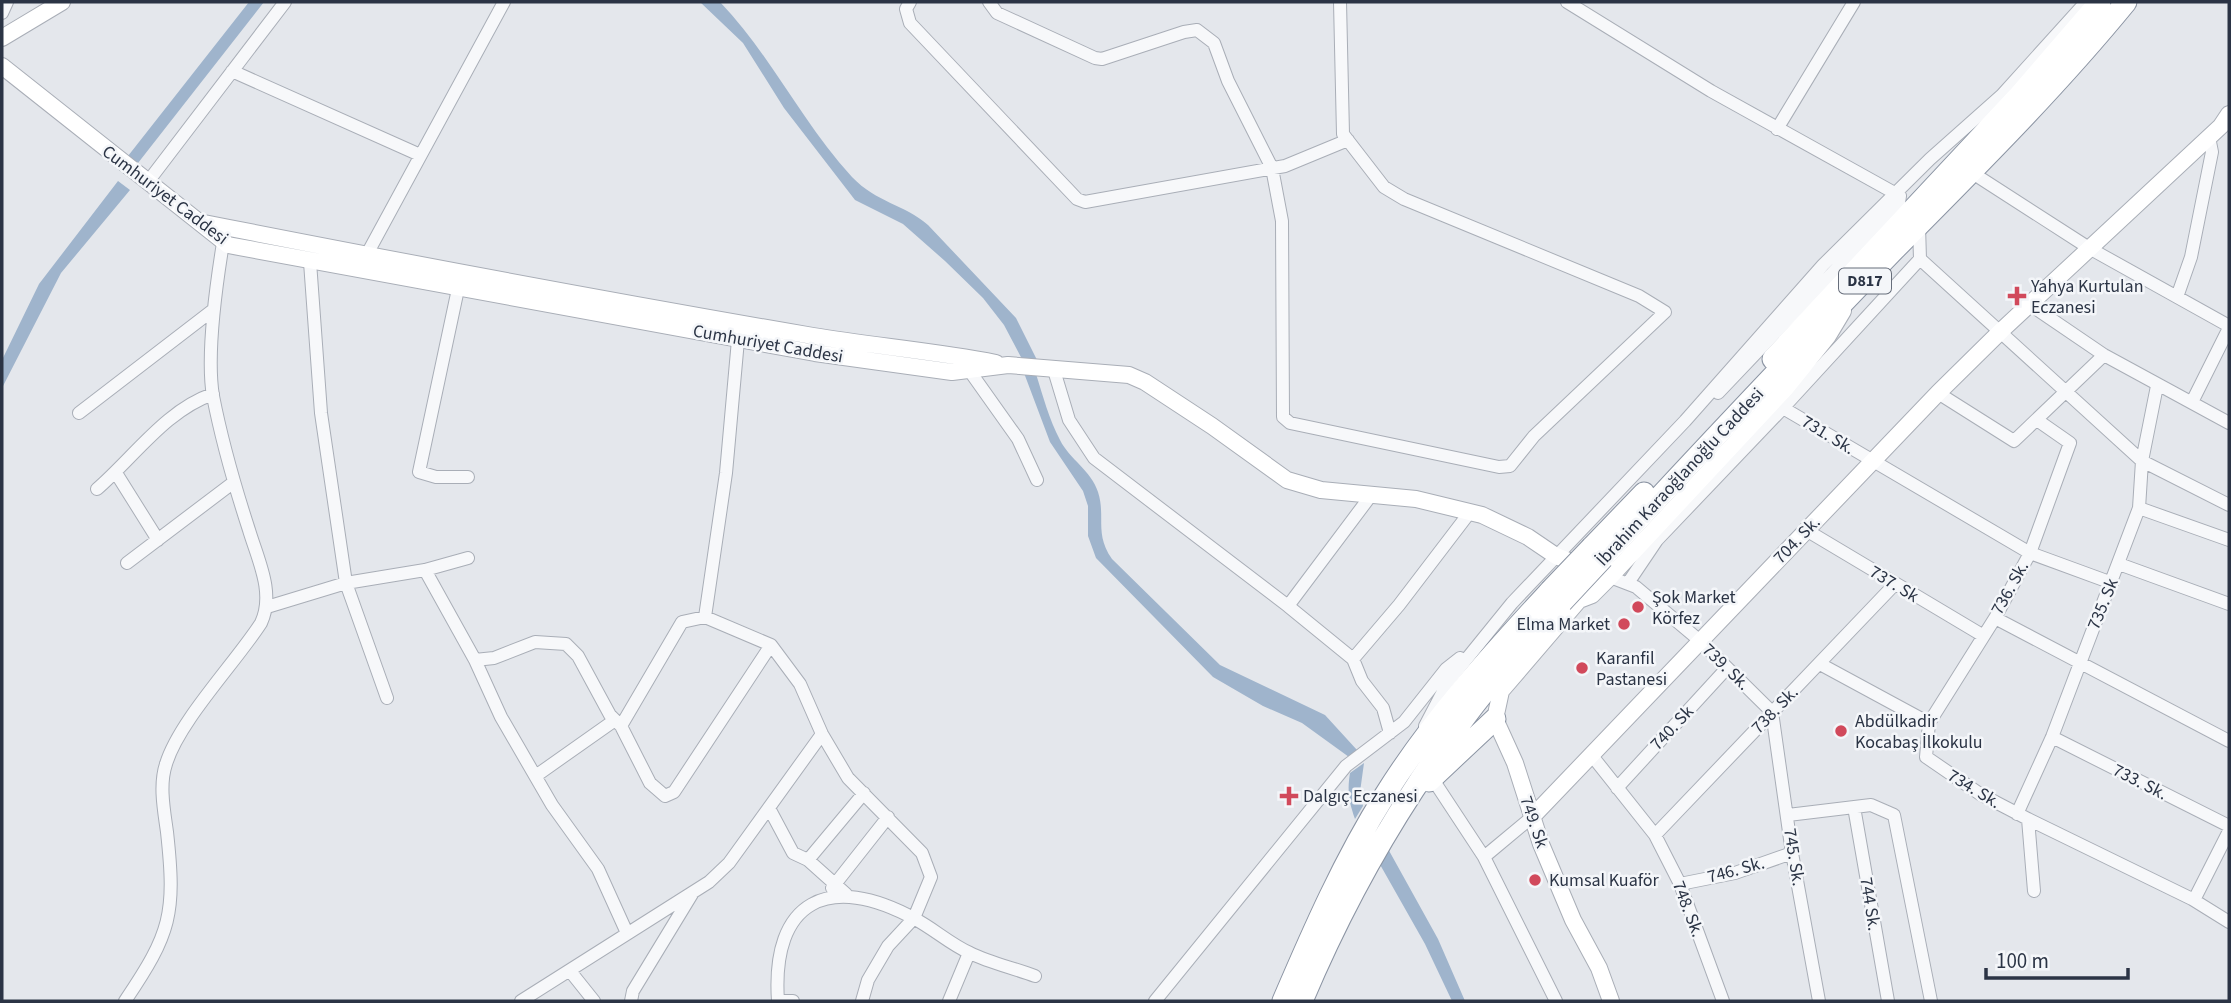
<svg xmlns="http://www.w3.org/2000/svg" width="2231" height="1003" viewBox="0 0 2231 1003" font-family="'Source Sans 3',sans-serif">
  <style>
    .water { fill: #9fb4cc }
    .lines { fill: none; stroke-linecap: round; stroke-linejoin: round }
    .street-casing { stroke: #a9aeb7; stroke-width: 14 }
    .secondary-casing { stroke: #a9aeb7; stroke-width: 18 }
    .highway-casing { stroke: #8b94a3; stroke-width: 23 }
    .street { stroke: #f7f8fa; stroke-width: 12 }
    .secondary { stroke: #fff; stroke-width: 16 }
    .highway { stroke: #fff; stroke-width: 21 }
    .highway-bridge-casing { stroke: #8b94a3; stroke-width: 23; stroke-linecap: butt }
    .highway-bridge { stroke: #fff; stroke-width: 21 }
    .poi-dot { fill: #d1495b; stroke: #f4f6f9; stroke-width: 2.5 }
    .labels { text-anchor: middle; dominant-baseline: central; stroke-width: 5; stroke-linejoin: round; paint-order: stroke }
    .shield { fill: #f4f6f9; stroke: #676e7b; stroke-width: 2 }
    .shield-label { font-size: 16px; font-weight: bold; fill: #2b3445 }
    .street-label { font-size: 18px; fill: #2b3445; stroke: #f4f6f9 }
    .poi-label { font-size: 18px; fill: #2b3445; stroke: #f4f6f9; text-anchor: start }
  </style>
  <rect width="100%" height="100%" fill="#e4e7ec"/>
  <path class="water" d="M249 2H264L138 163 128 156Z
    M700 2H720C771 55 802 123 852 177 877 203 904 204 928 225L1016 318 1037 360 1022 359 1004 325 983 298 945 261 903 224 855 200 784 108 743 43Z
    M118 181 130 190 61 273 2 388V360L39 284Z
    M1024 373 1036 374C1043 396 1049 419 1060 440 1070 460 1091 470 1098 492 1106 517 1094 533 1112 559L1220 665 1325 715 1357 750 1349 757 1302 723 1263 706 1213 677 1096 558 1088 536V506L1083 491 1050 442Z
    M1364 763 1360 792 1363 806 1355 819C1349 802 1347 791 1350 773Z
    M1387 847 1438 939 1465 1001H1452L1425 944 1378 861Z"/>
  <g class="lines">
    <g class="street-casing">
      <path id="street" d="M910 2 906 9 910 23 1077 199 1085 202 1285 166 1348 140
        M989 2 997 13 1095 58 1102 59 1184 32 1197 30 1214 43 1228 81 1272 168 1282 221 1283 417 1290 423 1499 467 1510 466 1534 436 1665 312 1639 296 1404 199 1384 187 1343 134 1340 2
        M1567 2 1711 91 1900 196 1899 203 1718 393
        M2 13 7 2
        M232 71 420 155
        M1777 129 1854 2
        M1971 172 2089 248 2229 326
        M147 183 285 2
        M366 256 504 2
        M1920 259 2142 461 2229 505
        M310 262 321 413 346 583 387 698
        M458 289 419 472 436 477H468
        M2177 297 2191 257 2212 152 2209 137
        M2029 304 2104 355 2229 423
        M1053 367 1069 420 1094 458 1288 606 1353 659 1362 681 1383 708 1390 733
        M969 370 1018 439 1037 480
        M1938 393 2014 441 2104 355
        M2192 402 2229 328
        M1783 408 2030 553 2112 583
        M79 413 213 310
        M116 473 158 540
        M97 489C134 457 166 410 213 394
        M2139 508 2229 540
        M1806 530 1982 635
        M127 563 234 482
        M2119 564 2229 604
        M425 570 475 660 494 658 535 642 566 644 578 656 610 715 621 726 650 783 665 796 674 792 771 645
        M1610 577 1636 587 1699 640 1772 712 1792 853 1819 1001
        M1628 583 1657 540 1783 408 1920 259 1919 226
        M1288 606 1372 494
        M267 607 346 583 425 570 468 558
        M705 617 726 473 738 340
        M1995 618 2229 741
        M1353 659 1399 605 1470 512
        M475 660 501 717 552 805 598 869 627 933
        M1820 664 1929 723
        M621 726 682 622 705 617 771 645 800 684 822 734 848 778 922 853 931 877 914 918 888 946 868 980 862 1001
        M1425 726 1448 682 1512 603 1685 421 1823 265 1930 159 2002 95 2086 2
        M2052 737 2229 826
        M1593 757 1655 835 1680 884 1723 1001
        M537 775 615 720
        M1432 778 1484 857
        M1617 788 1727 668
        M1854 807 1888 1001
        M769 808 793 853 808 860 846 894
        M2017 814 2052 737 2139 508 2142 461 2157 386
        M1788 815 1871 805 1894 815 1931 1001
        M1532 817 1484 857 1556 1001
        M2028 819 2192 899 2229 922
        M1655 835 1894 585
        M808 860 864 793
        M1680 884 1735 873 1792 853
        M832 888 888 817
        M2034 891 2028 819 1980 794 1926 757 1929 723 1995 618 2030 553 2070 443 2037 420
        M2194 900 2229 831
        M570 971 594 1001
        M125 1001C171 933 176 914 167 832 164 810 159 785 166 764 179 721 236 662 261 623 275 593 258 560 249 530 235 487 222 442 213 396 206 354 216 286 223 243
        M521 1001 709 882 729 863 822 734
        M631 1001 633 991 692 894
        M778 1001C771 900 829 872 915 919 934 929 950 944 970 953 990 963 1014 968 1035 976
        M778 1001H793
        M949 1001 969 953
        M1155 1001 1346 766 1404 722 1446 669 1460 658"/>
    </g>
    <g class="secondary-casing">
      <path id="secondary" d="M2 38 62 2
        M2 66 228 245 815 353 952 372 1008 365 1129 375 1145 382 1212 426 1287 480 1321 490 1416 499 1482 515 1528 537 1556 556 1610 577
        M204 223C407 263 609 301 813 336 873 346 935 351 996 363
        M1532 817 1938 393 2002 330 2221 126 2229 114
        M1611 1001 1599 968 1573 920 1541 844 1515 763 1495 719 1501 691 1579 600 1592 595 1610 577 1786 388 1828 336 1843 311"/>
    </g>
    <g class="highway-casing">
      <path id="highway" d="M1773 359 2018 97 2100 2
        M1592 547 1644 493
        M1603 558C1699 454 1796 351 1894 250 1974 169 2054 90 2126 2
        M1429 781 1495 719
        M1283 1001C1313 931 1344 860 1385 795 1431 721 1491 655 1550 591
        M1302 1001C1366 849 1449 723 1562 602"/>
    </g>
    <use href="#street" class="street"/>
    <use href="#secondary" class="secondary"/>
    <use href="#highway" class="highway"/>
    <g class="highway-bridge-casing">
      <path id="highway-bridge" d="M1550 591 1592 547
        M1562 602 1603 558"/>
    </g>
    <use href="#highway-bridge" class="highway-bridge"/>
  </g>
  <g class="poi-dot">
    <path d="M2013.5 285.5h7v7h7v7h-7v7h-7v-7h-7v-7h7z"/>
    <circle cx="1638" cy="607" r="7"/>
    <circle cx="1624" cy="624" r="7"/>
    <circle cx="1582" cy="668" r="7"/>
    <circle cx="1841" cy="731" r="7"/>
    <path d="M1285.5 785.5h7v7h7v7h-7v7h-7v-7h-7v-7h7z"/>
    <circle cx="1535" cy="880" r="7"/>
  </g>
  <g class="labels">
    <rect class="shield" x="1839" y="268.5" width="52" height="25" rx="5"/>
    <g class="shield-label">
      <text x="1865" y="281">D817</text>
    </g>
    <g class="street-label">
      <text transform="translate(165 195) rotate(37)">Cumhuriyet Caddesi</text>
      <text transform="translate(768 344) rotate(10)">Cumhuriyet Caddesi</text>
      <text transform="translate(1828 435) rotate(31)">731. Sk.</text>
      <text transform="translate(1680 477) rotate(-47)">İbrahim Karaoğlanoğlu Caddesi</text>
      <text transform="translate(1797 540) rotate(-46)">704. Sk.</text>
      <text transform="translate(1894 584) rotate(31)">737. Sk</text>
      <text transform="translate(2010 588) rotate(-61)">736. Sk.</text>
      <text transform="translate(2103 604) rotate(-68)">735. Sk</text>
      <text transform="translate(1726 667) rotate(44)">739. Sk.</text>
      <text transform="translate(1775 710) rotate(-46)">738. Sk.</text>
      <text transform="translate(1672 728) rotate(-47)">740. Sk</text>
      <text transform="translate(2140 782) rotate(27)">733. Sk.</text>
      <text transform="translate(1974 789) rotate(31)">734. Sk.</text>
      <text transform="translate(1534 822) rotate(71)">749. Sk</text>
      <text transform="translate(1794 857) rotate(81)">745. Sk.</text>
      <text transform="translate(1736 870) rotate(-15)">746. Sk.</text>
      <text transform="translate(1870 904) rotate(81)">744 Sk.</text>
      <text transform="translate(1688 909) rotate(69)">748. Sk.</text>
    </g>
    <g class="poi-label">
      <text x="2031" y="286">Yahya Kurtulan<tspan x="2031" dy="21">Eczanesi</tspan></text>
      <text x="1652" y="597">Şok Market<tspan x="1652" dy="21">Körfez</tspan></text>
      <text x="1610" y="624" text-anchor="end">Elma Market</text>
      <text x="1596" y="658">Karanfil<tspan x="1596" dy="21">Pastanesi</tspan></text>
      <text x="1855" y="721">Abdülkadir<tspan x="1855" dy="21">Kocabaş İlkokulu</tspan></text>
      <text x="1303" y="796">Dalgıç Eczanesi</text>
      <text x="1549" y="880">Kumsal Kuaför</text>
    </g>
  </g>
  <rect width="2231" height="1003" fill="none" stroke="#2b3445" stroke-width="7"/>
  <path d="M1986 968v10h142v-10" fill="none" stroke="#2b3445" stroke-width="3.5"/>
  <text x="1996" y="968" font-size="21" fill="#2b3445" stroke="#f4f6f9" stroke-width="5" paint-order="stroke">100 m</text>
</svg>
